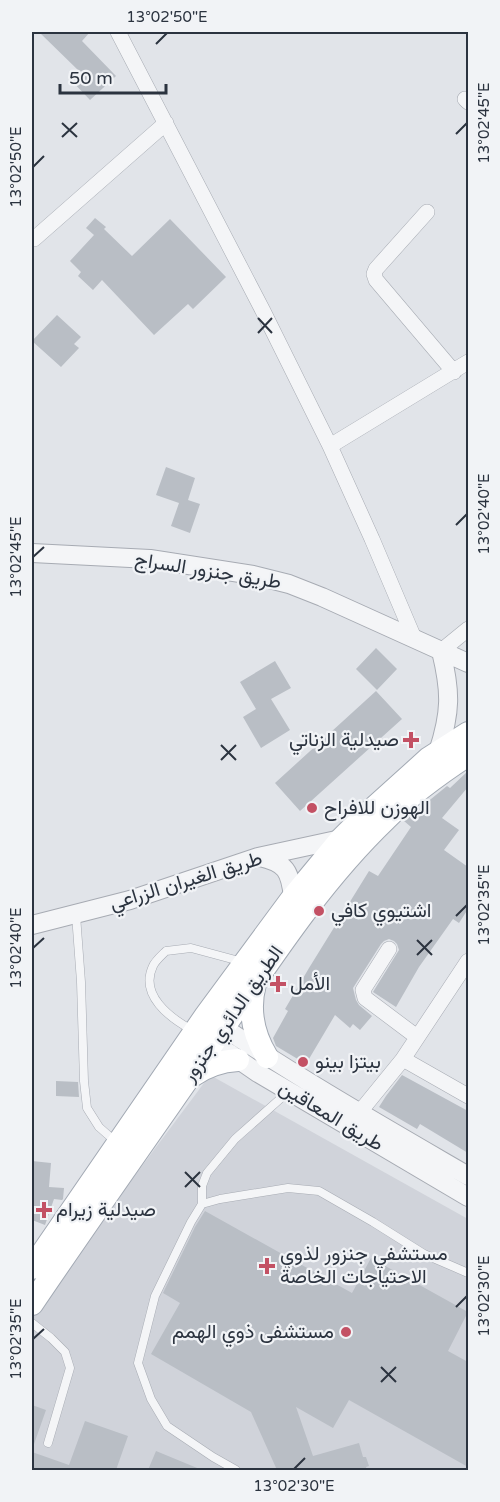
<svg xmlns="http://www.w3.org/2000/svg" width="500" height="1502" viewBox="0 0 500 1502" font-family="'Varela Round',Vazirmatn,sans-serif">
  <style>
    .built { fill: #d0d3da }
    .building { fill: #b9bec5 }
    .lines { fill: none; stroke-linecap: round; stroke-linejoin: round }
    .service-casing { stroke: #a7abb3; stroke-width: 9 }
    .minor-casing { stroke: #a7abb3; stroke-width: 16 }
    .tertiary-casing { stroke: #a7abb3; stroke-width: 20 }
    .primary-casing { stroke: #a2a9b3; stroke-width: 24 }
    .service { stroke: #f4f5f7; stroke-width: 8 }
    .minor { stroke: #f4f5f7; stroke-width: 15 }
    .tertiary { stroke: #f4f5f7; stroke-width: 18 }
    .primary { stroke: #fff; stroke-width: 22 }
    .ticks { fill: none; stroke: #2b333f; stroke-width: 2 }
    .poi-dot { fill: #c35164; stroke: #f1f3f6; stroke-width: 2 }
    .labels { text-anchor: middle; dominant-baseline: central; stroke-width: 4.5; stroke-linejoin: round; paint-order: stroke }
    .street-label { font-size: 20px; fill: #2b333f; stroke: #f1f3f6 }
    .poi-label { font-size: 20px; fill: #2b333f; stroke: #f1f3f6; text-anchor: start }
    .neatline { fill: none; stroke: #2b333f; stroke-width: 2 }
    .ticks-label { font-size: 15px; text-anchor: middle; fill: #2b333f }
  </style>
  <rect width="100%" height="100%" fill="#e1e4e9"/>
  <path class="built" d="M210 1075 468 1219V1470H32V1313Z"/>
  <path class="building" d="M39 32H90L82 41 116 76 90 100 71 80 80 72Z
    M95 218 106 227 104 229 132 256 170 219 226 277 193 309 188 304 154 335 102 280 93 290 78 276 81 272 70 261 94 235 86 228Z
    M57 315 81 337 74 344 79 348 61 367 32 341Z
    M166 467 195 478 188 500 200 504 190 533 171 526 179 503 156 495Z
    M376 648 397 669 377 690 356 669Z
    M275 661 291 688 271 699 290 730 261 748 243 717 256 709 240 682Z
    M376 691 402 719 300 811 275 783Z
    M468 771V787L442 818 459 830 444 850 468 867V909L459 923 453 919 419 967 396 1007 373 992 399 950 397 944 394 941 389 939 384 941 381 944 353 988 356 1000 359 1005 372 1016 360 1030 353 1024 350 1028 335 1015 306 1064 276 1046 273 1038 288 1011 285 1009 309 968 369 871 378 876 411 827 404 821 447 786 450 788Z
    M402 1075 468 1111V1153L420 1124 417 1129 379 1107 386 1096Z
    M56 1081 78 1082 79 1097 56 1096Z
    M32 1161 51 1163 49 1187 64 1188 63 1199 62 1200 54 1199 45 1225 32 1220Z
    M205 1211 352 1293 371 1258 468 1312 448 1351 468 1362V1467L349 1400 333 1428 296 1407 313 1456 359 1443 363 1457H366L369 1466 366 1467 367 1470H277L251 1412 151 1354 180 1303 163 1293 195 1227Z
    M32 1405 46 1410 33 1447H32Z
    M85 1421 128 1436 116 1470H32V1452L69 1465Z
    M156 1451 202 1470H148Z"/>
  <g class="lines">
    <g class="service-casing">
      <path id="service" d="M76 915 81 982 84 1081 87 1108 99 1127 116 1142
        M192 1030C170 1018 139 995 153 966 155 961 162 955 166 951L191 948 243 962
        M202 1204V1186L207 1173 235 1139 289 1091
        M32 1323 51 1338 65 1352 70 1368 48 1443
        M236 1470 213 1457 167 1426 151 1399 138 1363 155 1296 191 1222 202 1204 220 1199 288 1188 319 1191 373 1222 424 1254 468 1273"/>
    </g>
    <g class="minor-casing">
      <path id="minor" d="M118 32 263 311 330 446 372 539 414 638
        M465 99 468 102
        M427 212 376 269 374 274 376 280 454 372
        M34 239 166 123
        M330 446 468 362
        M441 651 468 629
        M389 949 363 990 365 998 417 1037
        M403 1059 468 1096
        M359 1113 403 1059 468 961"/>
    </g>
    <g class="tertiary-casing">
      <path id="tertiary" d="M32 553 150 559 253 575 289 584 322 597 468 663
        M438 752C451 712 451 692 441 651
        M260 857C286 863 290 871 293 897
        M32 925 130 900 258 857 341 839
        M214 1021C296 1077 382 1126 468 1176
        M229 1053 258 1073 468 1197"/>
    </g>
    <g class="primary-casing">
      <path id="primary" d="M255 984C248 1010 253 1034 267 1057
        M192 1076C206 1066 221 1061 238 1060
        M32 1268 206 1015 293 897 341 839 357 823 429 758 468 733
        M32 1304C91 1217 151 1132 211 1046 265 968 317 885 386 819 411 794 439 774 468 755"/>
    </g>
    <use href="#service" class="service"/>
    <use href="#minor" class="minor"/>
    <use href="#tertiary" class="tertiary"/>
    <use href="#primary" class="primary"/>
  </g>
  <path class="ticks" d="M156 44 167 33M62 123 77 137M456 134 467 123M62 137 77 123M33 167 44 156M258 318 272 333M258 333 272 318M456 525 467 514M33 557 44 547M221 745 236 760M221 760 236 745M456 916 467 905M417 940 432 955M33 948 44 938M417 955 432 940M185 1172 200 1187M185 1187 200 1172M456 1307 467 1296M33 1339 44 1329M381 1367 396 1382M381 1382 396 1367M294 1469 305 1458"/>
  <g class="poi-dot">
    <path d="M408 731h6v6h6v6h-6v6h-6v-6h-6v-6h6z"/>
    <circle cx="312" cy="808" r="6"/>
    <circle cx="319" cy="911" r="6"/>
    <path d="M275 975h6v6h6v6h-6v6h-6v-6h-6v-6h6z"/>
    <circle cx="303" cy="1062" r="6"/>
    <path d="M41 1201h6v6h6v6h-6v6h-6v-6h-6v-6h6z"/>
    <path d="M264 1257h6v6h6v6h-6v6h-6v-6h-6v-6h6z"/>
    <circle cx="346" cy="1332" r="6"/>
  </g>
  <g class="labels">
    <g class="street-label">
      <text transform="translate(208 571) rotate(9)">طريق جنزور السراج</text>
      <text transform="translate(186 881) rotate(-17)">طريق الغيران الزراعي</text>
      <text transform="translate(233 1014) rotate(-55)">الطريق الدائري جنزور</text>
      <text transform="translate(331 1116) rotate(31)">طريق المعاقين</text>
    </g>
    <g class="poi-label">
      <text x="399" y="740" text-anchor="end">صيدلية الزناتي</text>
      <text x="324" y="808">الهوزن للافراح</text>
      <text x="331" y="911">اشتيوي كافي</text>
      <text x="290" y="984">الأمل</text>
      <text x="315" y="1062">بيتزا بينو</text>
      <text x="56" y="1210">صيدلية زيرام</text>
      <text x="280" y="1254">مستشفي جنزور لذوي<tspan x="280" dy="23">الاحتياجات الخاصة</tspan></text>
      <text x="334" y="1332" text-anchor="end">مستشفى ذوي الهمم</text>
    </g>
  </g>
  <rect width="500" height="1502" fill="none" stroke="#f1f3f6" stroke-width="66"/>
  <path d="M60 84v9h106v-9" fill="none" stroke="#2b333f" stroke-width="3"/>
  <text x="69" y="84" font-size="18" fill="#2b333f" stroke="#f1f3f6" stroke-width="4.5" paint-order="stroke">50 m</text>
  <rect x="33" y="33" width="434" height="1436" class="neatline"/>
  <g class="ticks-label">
    <text x="167" y="22">13°02'50"E</text>
    <text transform="translate(484 123) rotate(-90)" y="5">13°02'45"E</text>
    <text transform="translate(16 167) rotate(-90)" y="5">13°02'50"E</text>
    <text transform="translate(484 514) rotate(-90)" y="5">13°02'40"E</text>
    <text transform="translate(16 557) rotate(-90)" y="5">13°02'45"E</text>
    <text transform="translate(484 905) rotate(-90)" y="5">13°02'35"E</text>
    <text transform="translate(16 948) rotate(-90)" y="5">13°02'40"E</text>
    <text transform="translate(484 1296) rotate(-90)" y="5">13°02'30"E</text>
    <text transform="translate(16 1339) rotate(-90)" y="5">13°02'35"E</text>
    <text x="294" y="1491">13°02'30"E</text>
  </g>
</svg>
